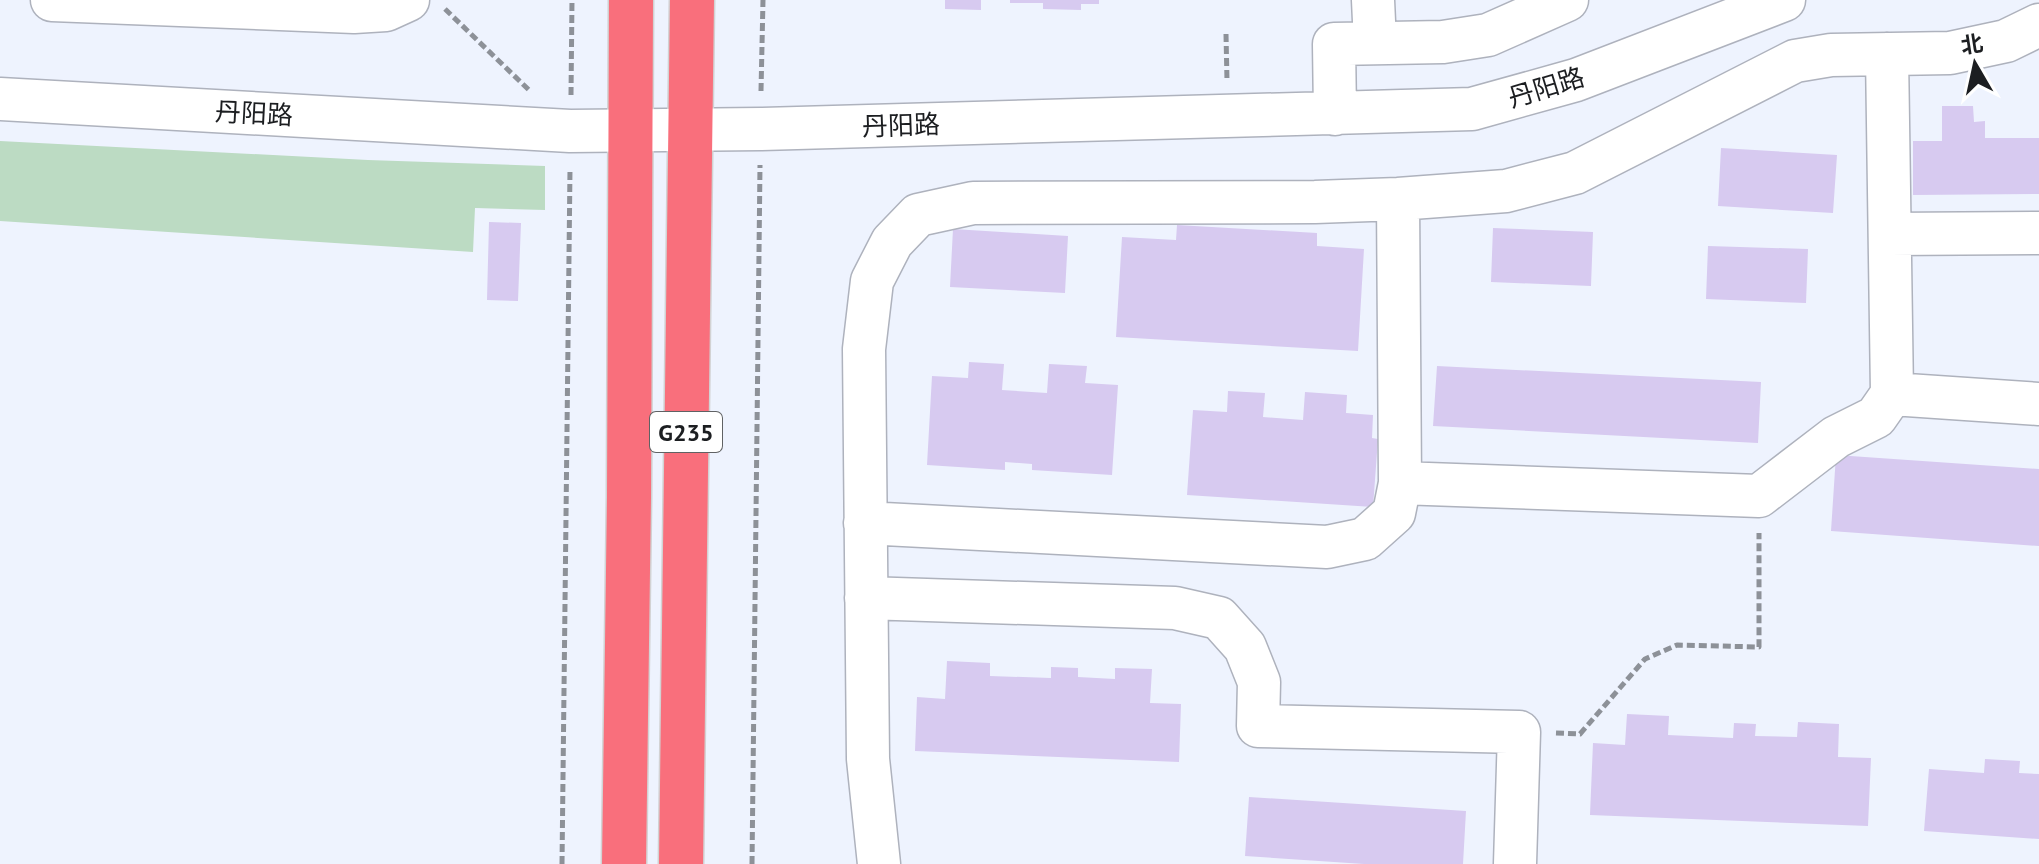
<svg xmlns="http://www.w3.org/2000/svg" width="2039" height="864" viewBox="0 0 2039 864" font-family="'PT Sans','Noto Sans SC',sans-serif">
  <style>
    .green { fill: #bcdbc3 }
    .building { fill: #d7caf0 }
    .lines { fill: none; stroke-linecap: round; stroke-linejoin: round }
    .minor-casing { stroke: #aeb2bd; stroke-width: 45 }
    .highway-casing { stroke: #d2d2d3; stroke-width: 47 }
    .path { stroke: #8d9198; stroke-width: 5; stroke-dasharray: 8 4; stroke-linecap: butt }
    .minor { stroke: #fff; stroke-width: 42 }
    .highway { stroke: #f96f7c; stroke-width: 44 }
    .labels { text-anchor: middle; dominant-baseline: central; stroke-width: 8; stroke-linejoin: round; paint-order: stroke }
    .shield { fill: #fff; stroke: #606264; stroke-width: 2 }
    .shield-label { font-size: 24px; font-weight: bold; fill: #1c1e21 }
    .street-label { font-size: 26px; fill: #1c1e21; stroke: #fff }
  </style>
  <rect width="100%" height="100%" fill="#eef3fe"/>
  <path class="green" d="M0 141 368 160 545 166V210L475 208 473 252 0 221Z"/>
  <path class="building" d="M945 0H981V10L945 9Z
    M1010 0H1099V4H1081V10L1043 9V3H1010Z
    M1942 106H1973L1974 122 1985 121V138H2039V194L1913 195V141H1942Z
    M1721 148 1837 155 1833 213 1718 206Z
    M489 222 521 223 518 301 487 300Z
    M1177 225 1317 233V246L1364 249 1358 351 1116 337 1122 237 1176 240Z
    M1493 228 1593 232 1591 286 1491 282Z
    M953 229 1068 236 1065 293 950 287Z
    M1708 246 1808 249 1806 303 1706 299Z
    M969 362 1004 364 1002 390 1047 393 1049 364 1087 366 1085 383 1118 385 1112 475 1032 470V464L1005 462V470L927 465 932 376 968 378Z
    M1437 366 1761 382 1758 443 1433 426Z
    M1228 391 1265 393 1263 417 1303 420 1305 392 1347 395 1346 413 1373 415 1372 438 1378 439 1373 507 1187 495 1193 410 1227 412Z
    M1836 455 2039 469V546L1831 531Z
    M947 661 990 663V676L1051 678V667L1078 668V677L1115 679V668L1152 669 1150 703 1181 704 1179 762 915 751 917 697 945 699Z
    M1627 714 1669 716 1668 735 1733 738 1734 723 1756 724 1755 736 1797 737 1798 722 1839 724 1838 757 1871 758 1868 826 1590 815 1593 743 1625 745Z
    M1985 759 2020 761 2019 773 2039 774V839L1924 831 1929 769 1984 773Z
    M1249 797 1466 811 1463 864H1364L1245 856Z"/>
  <g class="lines">
    <g class="minor-casing">
      <path id="minor" d="M52 0 354 12 386 10 408 0
        M1373 0 1375 43
        M0 99 570 131 761 129 1472 109 1576 80 1784 0
        M1335 114 1334 44 1443 42 1488 35 1567 0
        M1890 234 2039 233
        M1892 394 2039 404
        M1400 483 1759 496 1836 437 1876 417 1892 394 1887 54
        M865 523 1327 547 1365 539 1394 513 1400 483 1398 199
        M866 598 1175 608 1219 618 1245 647 1259 682 1258 726 1519 732 1515 864
        M879 864 868 759 864 349 872 281 892 242 918 215 973 203 1315 202 1398 199 1506 191 1575 173 1795 61 1831 55 1950 53 2006 41 2039 25"/>
    </g>
    <g class="highway-casing">
      <path id="highway" d="M624 864 629 497 631 0
        M681 864 692 0"/>
    </g>
    <path class="path" d="M445 9 530 91
      M1226 34 1227 81
      M761 91 763 0
      M571 95 572 0
      M1556 733 1580 734 1645 659 1677 645 1759 647V533
      M562 864 570 169
      M752 864 760 165"/>
    <use href="#minor" class="minor"/>
    <use href="#highway" class="highway"/>
  </g>
  <g class="labels">
    <rect class="shield" x="650" y="412" width="72" height="40" rx="6"/>
    <g class="shield-label">
      <text x="686" y="432">G235</text>
    </g>
    <g class="street-label">
      <text transform="translate(1546 87) rotate(-17)">丹阳路</text>
      <text transform="translate(254 113) rotate(3)">丹阳路</text>
      <text transform="translate(901 125) rotate(-2)">丹阳路</text>
    </g>
  </g>
  <g transform="translate(1975 64) rotate(351)" stroke="#ffffff" stroke-width="6" paint-order="stroke">
  <path d="M0-6L14 30L0 20L-14 30Z" fill="#1c1e21"/>
  <text y="-12" font-size="22" font-weight="bold" text-anchor="middle" fill="#1c1e21">北</text>
  </g>
</svg>
